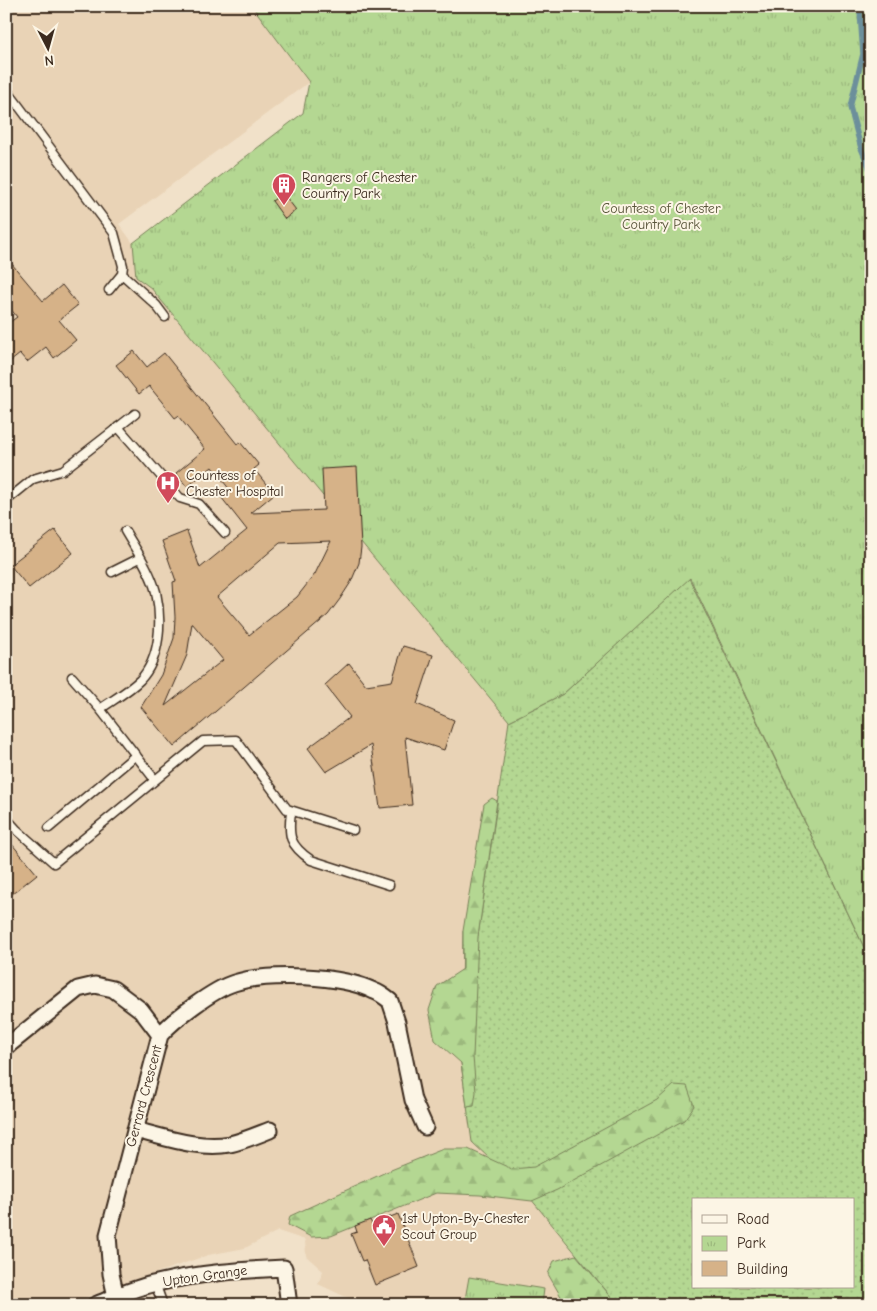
<svg xmlns="http://www.w3.org/2000/svg" width="877" height="1311" viewBox="0 0 877 1311" font-family="'Comic Neue',sans-serif">
  <style>
    .built { fill: #e9d3b6 }
    .grass { fill: url(#grass-dots); stroke: #788058; fill-rule: evenodd }
    .forest { fill: url(#forest-firs); stroke: #788058 }
    .park { fill: url(#park-tufts); stroke: #788058 }
    .lines { fill: none; stroke-linecap: round; stroke-linejoin: round }
    .stream { stroke: #6c8f9b; stroke-width: 5.5 }
    .building { fill: #d6b288; stroke: #3b2a1e; fill-rule: evenodd }
    .service-casing { stroke: #3b2a1e; stroke-width: 11 }
    .minor-casing { stroke: #3b2a1e; stroke-width: 19 }
    .service { stroke: #fcf5e5; stroke-width: 8 }
    .minor { stroke: #fcf5e5; stroke-width: 15 }
    .labels { text-anchor: middle; dominant-baseline: central; stroke-width: 4; stroke-linejoin: round; paint-order: stroke }
    .poi-label { font-size: 14px; fill: #3b2a1e; stroke: #fcf5e5; text-anchor: start }
    .park-label { font-size: 14px; fill: #59553b; stroke: #fcf5e5 }
    .street-label { font-size: 14px; fill: #3b2a1e; stroke: #fcf5e5 }
  </style>
  <defs>
    <pattern id="grass-dots" width="8" height="8" patternUnits="userSpaceOnUse" patternTransform="scale(1.25)"><rect width="8" height="8" fill="#b4d792"/><path d="M2 2h.1M6 6h.1" fill="none" stroke="#9cb97d" stroke-width="1.8" stroke-linecap="round"/></pattern>
    <pattern id="forest-firs" width="22" height="20" patternUnits="userSpaceOnUse" patternTransform="scale(1.25)"><rect width="22" height="20" fill="#b4d792"/><path d="M5 1l3.5 6h-7zM16 11l3.5 6h-7z" fill="#9cb97d"/></pattern>
    <pattern id="park-tufts" width="24" height="20" patternUnits="userSpaceOnUse" patternTransform="scale(1.25)"><rect width="24" height="20" fill="#b4d792"/><path d="M3 7l-1-3M5 7V3M7 7l1-3M15 17l-1-3M17 17v-4M19 17l1-3" fill="none" stroke="#9cb97d"/></pattern>
  </defs>
  <rect width="100%" height="100%" fill="#f1e1c9"/>
  <filter id="ink" filterUnits="userSpaceOnUse"><feTurbulence type="fractalNoise" baseFrequency=".02" numOctaves="2"/><feDisplacementMap in="SourceGraphic" scale="10" xChannelSelector="R" yChannelSelector="G"/><feConvolveMatrix kernelMatrix="1 2 1 2 8 2 1 2 1" color-interpolation-filters="sRGB"/></filter>
  <g filter="url(#ink)">
    <path class="built" d="M6 6H252L309 82 119 224 133 243 136 277 151 288 509 721 478 937 463 932 461 1063 526 1193 576 1255 554 1261 563 1300 568 1305H361L350 1303 348 1298 318 1284 323 1271 306 1256 305 1240 278 1231 245 1248 208 1255 64 1305H6Z"/>
    <path class="grass" d="M689 578 871 962V1305H618L526 1193 472 1142 461 1063 463 931 478 936 509 721 563 694ZM693 1200H853V1287H693Z"/>
    <path class="forest" d="M492 798 497 801 478 937 473 1057 476 1092 474 1106 467 1107 461 1063 435 1040 429 1010 437 986 463 969V931L484 804Z
      M674 1085 687 1086 694 1106 684 1120 557 1190 532 1201 480 1195 436 1193 331 1236 311 1237 288 1225 290 1216 386 1172 443 1149H468L512 1169 534 1167 657 1100Z
      M576 1255 618 1305H568L563 1300 548 1274 554 1261Z"/>
    <path class="park" d="M252 6H871V962L690 578 563 694 509 721 151 288 136 277 133 243 303 113 309 82Z
      M469 1277 544 1289 542 1305H464Z"/>
    <g class="lines">
      <path class="stream" d="M859 6 860 11 863 54 850 107 861 148 871 172"/>
    </g>
    <path class="building" d="M283 193 296 210 285 219 272 201Z
      M6 257 43 301 62 285 78 305 59 320 76 340 54 358 46 347 27 362 20 354 6 365V325L17 317 6 303Z
      M134 351 147 367 164 353 237 444 240 442 259 465 254 469 274 494 251 513 324 510 322 469 357 467 361 547 359 563 351 582 340 599 328 615 174 747 141 707 161 675 174 638 175 617 173 582 176 581 162 541 187 531 200 568 247 530 221 497 230 490 212 467 187 487 176 473 205 449 178 416 175 418 149 386 139 394 116 365ZM331 541 315 574 297 597 249 635 217 597 280 543ZM192 623 223 660 165 706 187 655Z
      M55 530 73 553 29 588 10 565Z
      M403 646 433 655 417 704 454 720 444 750 405 737 412 805 380 808 371 745 326 772 308 748 350 717 325 685 349 663 366 685 392 681Z
      M6 837 37 874 6 899Z
      M398 1214 419 1267 375 1285 365 1260 362 1261 351 1234 357 1232 355 1226 370 1220 372 1224Z"/>
    <g class="lines">
      <g class="service-casing">
        <path id="service" d="M6 89 114 233 123 266 122 274 109 290
          M122 274 156 305 165 317
          M118 427 180 498 199 504 225 533
          M6 501 33 479 63 470 135 414
          M112 572 140 558
          M72 677 100 709 155 780
          M100 709C113 700 129 691 140 680 161 658 162 620 156 592 150 570 136 550 125 531
          M291 811C288 836 289 845 311 860L389 885
          M6 818 16 829 54 863 203 741 236 740 287 809 353 830
          M49 828 136 755
          M155 1283 163 1305"/>
      </g>
      <g class="minor-casing">
        <path id="minor" d="M6 1047 78 989 95 985 113 989 141 1010 160 1035
          M135 1130C164 1137 199 1150 230 1144 243 1141 257 1135 270 1130
          M116 1297 111 1274 108 1235 160 1035C174 1019 214 989 234 983 269 972 342 975 374 991 380 993 385 997 390 1001L397 1022 413 1100 425 1127
          M95 1305C115 1297 136 1287 157 1283 199 1273 241 1270 284 1268L289 1305"/>
      </g>
      <use href="#service" class="service"/>
      <use href="#minor" class="minor"/>
    </g>
  </g>
  <defs>
    <g id="building-pin" transform="scale(1.25)"><path d="M0 17L-7.5 6A9.5 9.5 0 1 1 7.5 6Z" fill="#d1495b" stroke="#fcf5e5"/><path d="M-4-6H4V6H1V3H-1V6H-4ZM-2.5-4.3h1.7v1.8h-1.7ZM.8-4.3h1.7v1.8H.8ZM-2.5-1h1.7V.8h-1.7ZM.8-1h1.7V.8H.8Z" fill="#fff"/></g>
    <g id="hospital-pin" transform="scale(1.25)"><path d="M0 17L-7.5 6A9.5 9.5 0 1 1 7.5 6Z" fill="#d1495b" stroke="#fcf5e5"/><path d="M-5-5h3v3.5h4V-5h3V5h-3V1.5h-4V5h-3Z" fill="#fff"/></g>
    <g id="civic-pin" transform="scale(1.25)"><path d="M0 17L-7.5 6A9.5 9.5 0 1 1 7.5 6Z" fill="#d1495b" stroke="#fcf5e5"/><path d="M-.6-6.5H3V-4.5H.6V-3L4-1V1h2V6H-6V1h2V-1L-.6-3ZM-1.2 2.5V6h2.4V2.5Z" fill="#fff"/></g>
  </defs>
  <g fill-rule="evenodd">
    <use href="#building-pin" x="284" y="185"/>
    <use href="#hospital-pin" x="168" y="483"/>
    <use href="#civic-pin" x="384" y="1226"/>
  </g>
  <g class="labels">
    <g class="poi-label">
      <text x="302" y="177">Rangers of Chester<tspan x="302" dy="16">Country Park</tspan></text>
      <text x="186" y="475">Countess of<tspan x="186" dy="16">Chester Hospital</tspan></text>
      <text x="402" y="1218">1st Upton-By-Chester<tspan x="402" dy="16">Scout Group</tspan></text>
    </g>
    <g class="park-label">
      <text x="661" y="208">Countess of Chester<tspan x="661" dy="16">Country Park</tspan></text>
    </g>
    <g class="street-label">
      <text transform="translate(144 1096) rotate(-75)">Gerrard Crescent</text>
      <text transform="translate(205 1276) rotate(-8)">Upton Grange</text>
    </g>
  </g>
  <rect width="877" height="1311" fill="none" stroke="#fcf5e5" stroke-width="25"/>
  <rect x="12" y="12" width="852" height="1286" fill="none" stroke="#3b2a1e" stroke-width="2" filter="url(#ink)"/>
  <rect x="692" y="1198" width="162" height="90" fill="#fcf5e5" stroke="#afa495"/>
  <rect x="702" y="1215" width="25" height="8" fill="#fcf5e5" stroke="#afa495"/>
  <text x="737" y="1224" font-size="15" fill="#3b2a1e">Road</text>
  <rect x="702" y="1236" width="25" height="15" fill="url(#park-tufts)" stroke="#afa495"/>
  <text x="737" y="1248" font-size="15" fill="#3b2a1e">Park</text>
  <rect x="702" y="1261" width="25" height="15" fill="#d6b288" stroke="#afa495"/>
  <text x="737" y="1274" font-size="15" fill="#3b2a1e">Building</text>
  <g transform="translate(48 48) rotate(174)" stroke="#fcf5e5" stroke-width="4" paint-order="stroke">
  <path d="M0-4L9 19L0 12L-9 19Z" fill="#3b2a1e"/>
  <text y="-8" font-size="14" font-weight="bold" text-anchor="middle" fill="#3b2a1e">N</text>
  </g>
</svg>
